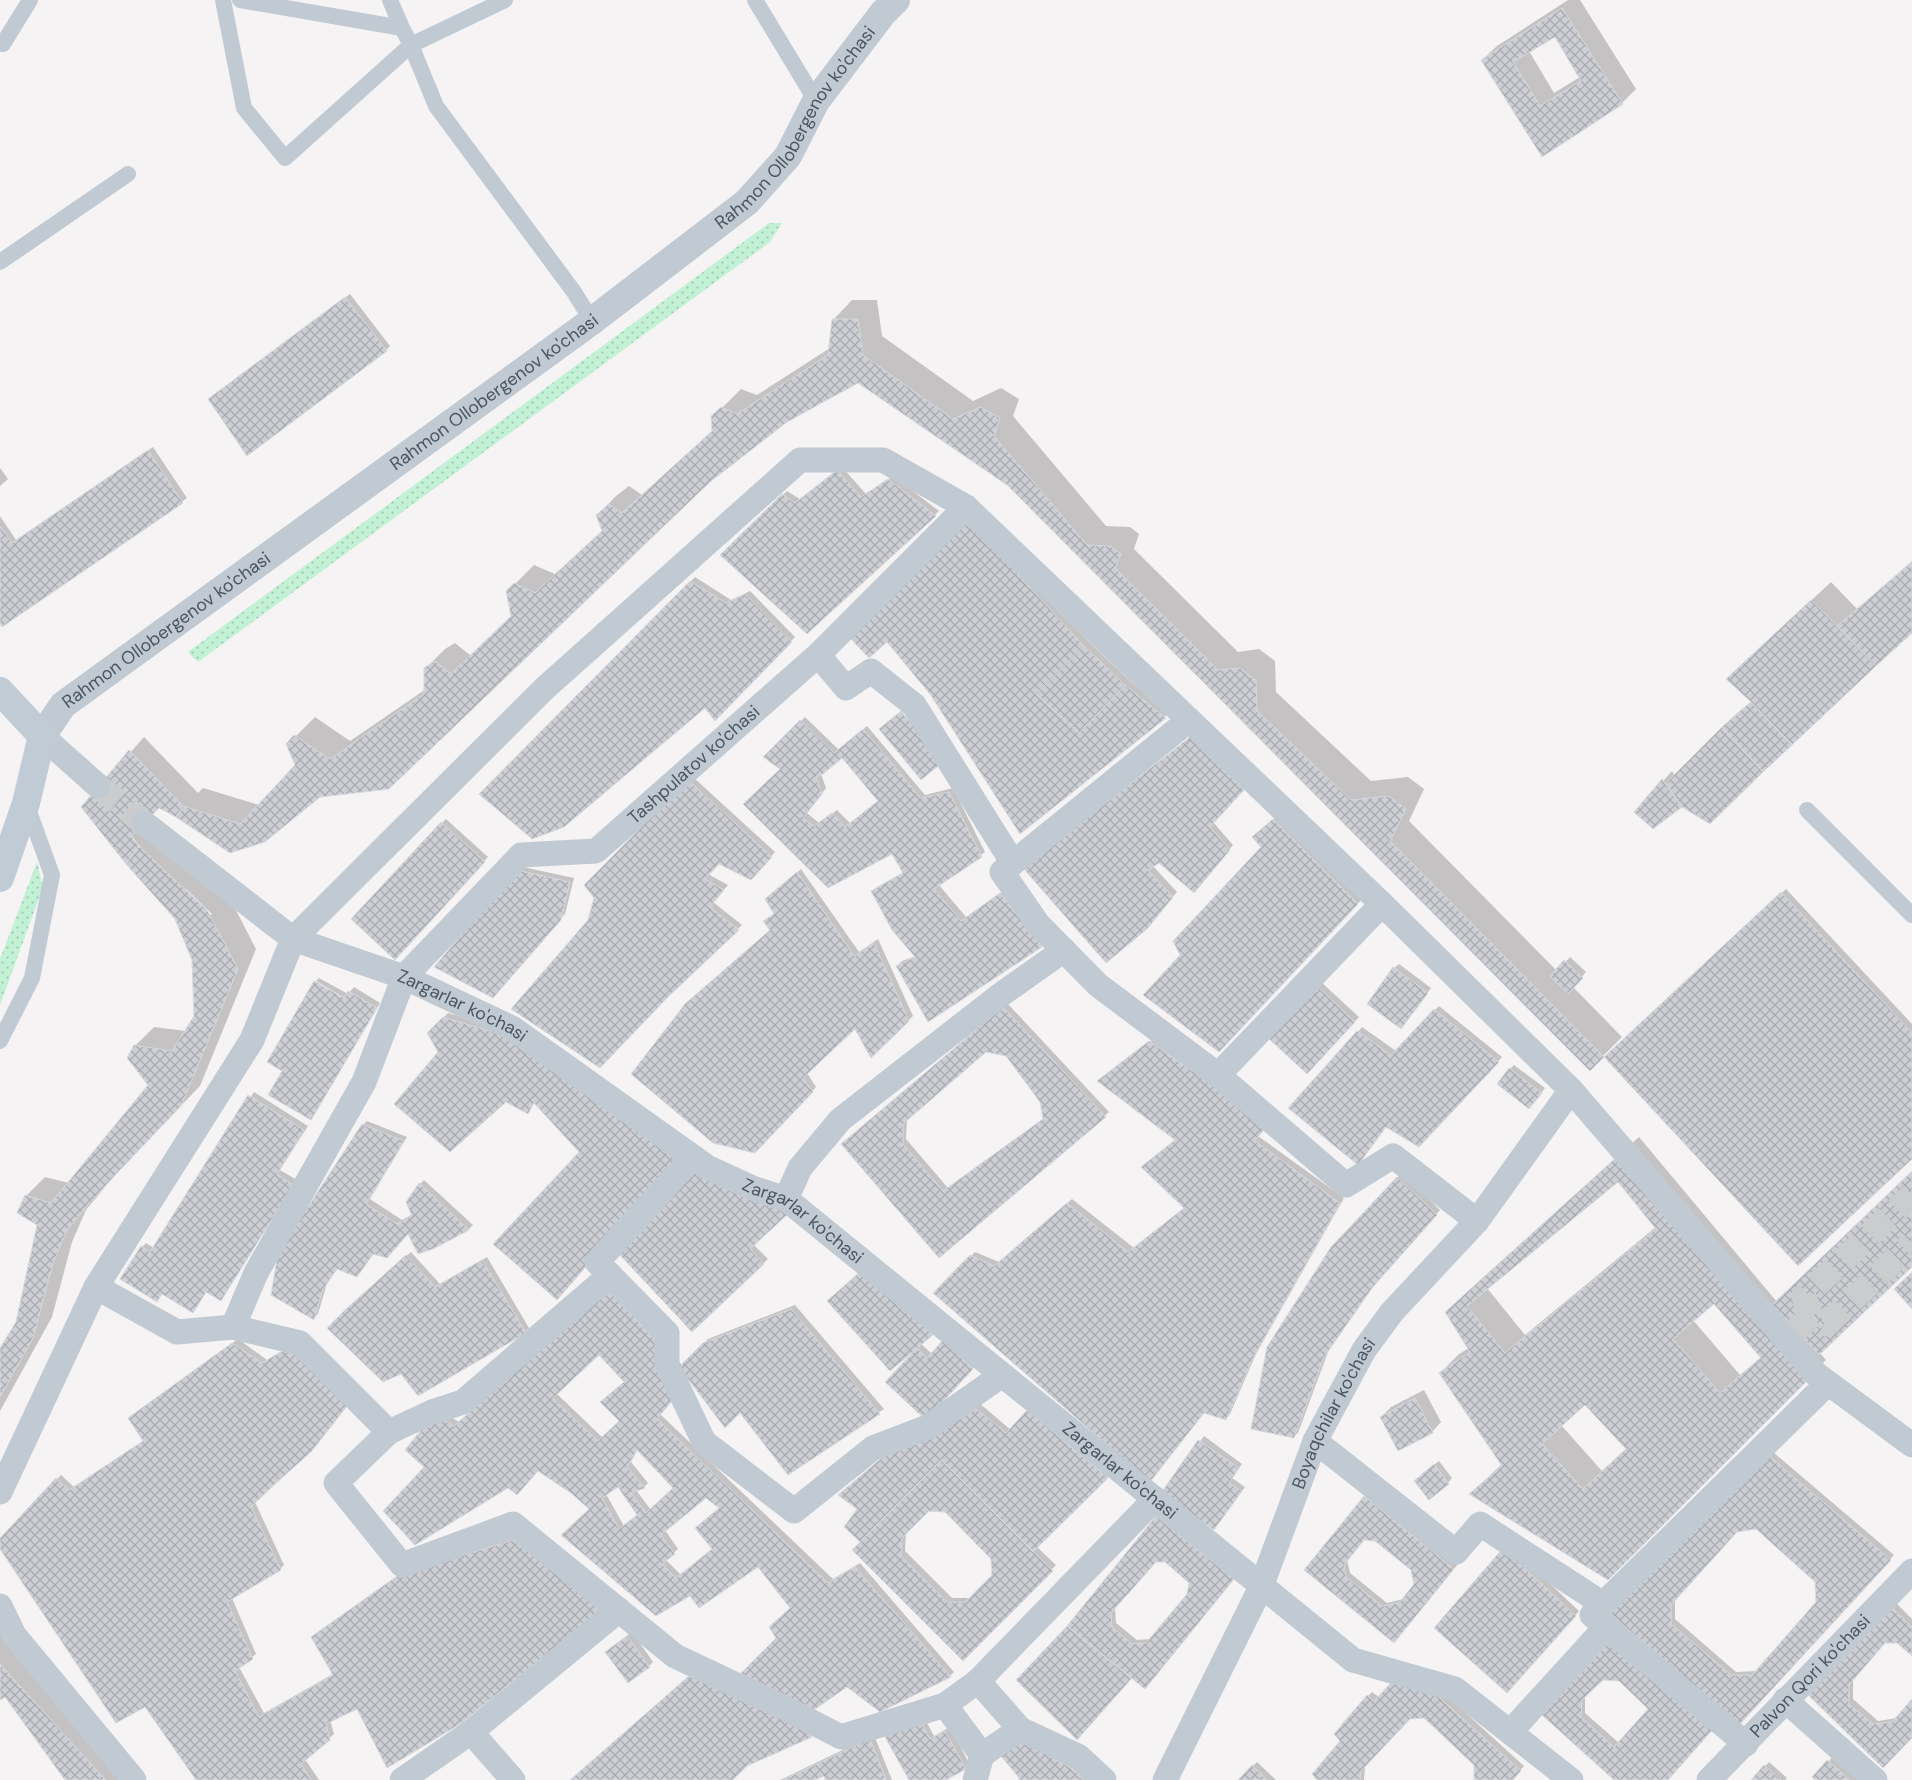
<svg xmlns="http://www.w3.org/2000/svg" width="1912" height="1780" viewBox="0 0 1912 1780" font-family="'DM Sans',sans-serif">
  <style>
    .grass { fill: url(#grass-dots) }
    .shadow { fill: #0003; fill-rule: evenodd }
    .building { fill: url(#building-cross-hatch); stroke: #d7d9de; fill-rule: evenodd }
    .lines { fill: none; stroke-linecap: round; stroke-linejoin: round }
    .pedestrian-tunnel { stroke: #caccce; stroke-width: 25; stroke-dasharray: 25 12; stroke-linecap: butt }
    .service { stroke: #c1cad2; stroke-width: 16 }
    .pedestrian { stroke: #c1cad2; stroke-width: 25 }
    .minor { stroke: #c1cad2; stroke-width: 28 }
    .secondary { stroke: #c1cbd6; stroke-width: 28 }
    .labels { text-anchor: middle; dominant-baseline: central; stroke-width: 4; stroke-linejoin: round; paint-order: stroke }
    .street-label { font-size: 18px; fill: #4a5661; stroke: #fff }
  </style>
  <defs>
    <pattern id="grass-dots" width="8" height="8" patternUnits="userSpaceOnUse" patternTransform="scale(1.25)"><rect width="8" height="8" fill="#c3f1d5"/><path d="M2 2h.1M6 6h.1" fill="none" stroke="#a0c6b0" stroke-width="1.8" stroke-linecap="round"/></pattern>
    <pattern id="building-cross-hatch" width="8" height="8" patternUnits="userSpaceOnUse" patternTransform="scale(1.25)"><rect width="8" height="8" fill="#cdcfd5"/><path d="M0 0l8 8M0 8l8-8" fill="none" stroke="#a8abb0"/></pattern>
  </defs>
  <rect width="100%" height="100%" fill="#f5f3f3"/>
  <path class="grass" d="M769 223H782L770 242 198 662 188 652Z
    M37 862 43 887 0 1005V959Z"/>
  <path class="shadow" d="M1568 0H1580L1636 89 1622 103 1543 155 1482 60 1497 46ZM1555 35 1580 77 1554 93 1529 51Z
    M350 294 390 346 386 350 214 395Z
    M852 300H877L882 336 973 401 1001 388 1019 399 1013 416 1106 526 1130 527 1139 534 1134 549 1238 652 1259 649 1275 661 1276 692 1371 781 1408 777 1424 789 1409 821 1557 971 1570 957 1586 972 1573 987 1622 1037 1590 1069 1008 484 858 382 786 421 709 481 389 788 319 796 264 841 230 852 159 806 145 821 152 831 149 836H150L158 828 226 891 256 949 200 1086 119 1170 86 1210 72 1242 52 1317 0 1411V1350L17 1322 39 1224 18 1212 26 1196 45 1177 69 1183 149 1085 129 1057 135 1046 154 1027 186 1031 196 1017 193 960 176 919 126 863 82 807 144 737 198 793 203 788 259 805 296 766 287 745 315 717 350 741 426 689 425 669 445 649 455 643 471 656 513 616 507 592 534 565 555 574 603 530 597 516 616 496 629 486 642 495 714 430 713 417 741 389 757 395 830 348 833 320ZM128 831 142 849 141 851 126 832ZM186 889 212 914 211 915 189 895 185 890Z
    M153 447 187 498 2 625 0 622V516L16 540Z
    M842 467 866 494 893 476 939 511 807 633 721 555 787 491 800 499Z
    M0 468 8 479 0 486Z
    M972 515 1088 641 1130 681 1169 713 1020 832 931 693 887 641Z
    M1912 561V631L1791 744 1681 806 1653 827 1635 812 1672 771 1675 776 1737 713 1752 701 1747 660 1831 582 1857 609Z
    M695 577 731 600 750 591 795 637 715 720 705 707 481 794Z
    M805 717 839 750 867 726 925 795 953 788 985 852 939 885 966 917 1005 890 1046 942 929 1021 897 966 902 961 916 956 873 891 877 887 904 872 893 852 828 886 782 769 765 757ZM842 756 880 801 850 823 837 810 819 823 807 813 826 788 821 774Z
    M1195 733 1247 785 1213 822 1233 845 1199 887 1159 862 1153 866 1177 892 1151 923 1106 961Z
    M693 777 775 852 751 879 719 862 708 874 728 885 713 902 742 925 669 993 589 921Z
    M1278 816 1362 899 1219 1050 1182 955 1263 847 1258 832Z
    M446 819 488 857 399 954 353 919Z
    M523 867 574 878 565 914 497 992Z
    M801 869 859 952 878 939 913 1016 871 1056 855 1027 807 1073 816 1087 755 1152 771 930 765 921 775 913 771 895Z
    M1786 889 1912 1024V1157L1606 1057Z
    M1399 964 1431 988 1405 1023 1394 968Z
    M319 978 348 994 354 987 380 1003 315 1114 311 1119 284 1071 350 1001 316 981Z
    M1321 982 1359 1017 1307 1073 1269 1037Z
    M1008 1004 1109 1112 939 1256 843 1144ZM986 1051 1007 1055 1042 1102 1044 1118 948 1188 906 1139 907 1119Z
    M1439 1006 1502 1057 1419 1146 1358 1032 1362 1027 1396 1051Z
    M448 1013 524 1036 581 1152 535 1102 528 1112 506 1100 440 1052 428 1033Z
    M1155 1038 1271 1119 1258 1136 1344 1198 1256 1354 1230 1414 1225 1419 935 1293 975 1252 999 1262 1072 1199 1134 1248 1186 1208 1177 1139 1103 1077Z
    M1514 1065 1545 1088 1534 1103 1510 1069Z
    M254 1092 308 1126 280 1170 297 1180 221 1300 207 1291 193 1312 163 1293 157 1300 142 1247 146 1243 154 1248Z
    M367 1121 407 1137 370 1199 402 1220 413 1214 420 1184 424 1180 473 1225 469 1229 432 1248 409 1232 374 1253 361 1271 338 1268 327 1283 318 1314 314 1318 363 1125Z
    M1639 1137 1777 1302 1912 1173V1265L1820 1353 1826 1360 1608 1578 1471 1493 1502 1464 1440 1373 1459 1354 1469 1348 1446 1312ZM1618 1180 1656 1227 1525 1335 1487 1288ZM1714 1302 1761 1357 1740 1375 1693 1320ZM1585 1403 1627 1448 1602 1471 1561 1425Z
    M1402 1173 1440 1210 1376 1282 1328 1352 1298 1433 1293 1437 1332 1248Z
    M753 1244 768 1259 693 1330Z
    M411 1252 440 1284 487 1257 529 1328 525 1332 351 1306Z
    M613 1286 660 1337V1414L833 1579 860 1563 954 1672 950 1676 880 1711 778 1638 792 1608 758 1566 691 1595 571 1492 538 1469 508 1487 426 1467 439 1410 459 1422ZM599 1354 625 1382 621 1421 603 1438 556 1393ZM638 1449 675 1488 651 1510 636 1490 644 1487 648 1483 631 1462ZM618 1485 638 1514 624 1526 606 1494ZM706 1496 721 1508 714 1549 681 1575 666 1560 678 1549 665 1530Z
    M828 1301 936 1330 920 1343 932 1354 948 1337 977 1364 926 1418 916 1350Z
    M795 1305 884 1409 789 1473 741 1411 680 1368 708 1339Z
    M238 1339 267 1360 296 1343 255 1502 284 1565 280 1569 232 1598 256 1654 239 1667 264 1713 333 1674 406 1570 518 1536 357 1707 330 1720 334 1734 305 1759 319 1780H197L146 1705 0 1547V1540L61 1475 74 1487 144 1441 134 1414Z
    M1424 1390 1441 1422 1432 1432 1381 1417 1391 1407Z
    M978 1402 1011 1430 1028 1410 1111 1473 1037 1547 1056 1565 963 1659 853 1550ZM929 1509 946 1510 992 1558 993 1575 971 1598H952L905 1551 906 1532Z
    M1204 1436 1242 1464 1232 1478 1245 1487 1214 1529 1163 1493Z
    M1773 1452 1894 1555 1744 1718 1610 1613ZM1756 1527 1816 1582 1818 1603 1757 1671 1736 1672 1675 1619V1599L1737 1531Z
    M1439 1461 1452 1478 1448 1483 1420 1476Z
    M1370 1492 1458 1564 1398 1637 1306 1570ZM1364 1539 1375 1540 1412 1570 1415 1584 1403 1599 1387 1603 1350 1573 1347 1560Z
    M1161 1513 1237 1574 1145 1688 1068 1627ZM1156 1561H1166L1191 1583 1189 1595 1151 1639 1137 1640 1116 1623 1115 1607Z
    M1508 1544 1579 1611 1511 1687Z
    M1895 1602 1912 1619V1654L1898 1642H1885L1853 1679V1699L1878 1721 1897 1718 1912 1701V1736L1883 1766 1808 1693Z
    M0 1624 144 1780H66L5 1695 0 1698Z
    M632 1632 653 1662 649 1666 610 1648Z
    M1616 1636 1719 1721 1667 1780H1616L1544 1715ZM1603 1679 1620 1680 1649 1709 1619 1743 1585 1713V1695Z
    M1435 1685 1524 1766 1512 1780H1475L1476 1764 1425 1717H1410L1365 1766 1364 1780H1319L1368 1696 1372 1692 1379 1697Z
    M923 1715 934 1736 950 1727 969 1763 965 1768 943 1780H910Z
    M874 1735 892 1780H826L824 1775 811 1780H780Z
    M1024 1735 1092 1780H1018L1020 1778Z
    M1832 1757 1859 1780H1817Z
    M1257 1762 1276 1780H1239Z
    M1769 1762 1787 1778 1785 1780H1752Z"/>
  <path class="building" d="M1562 8 1623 104 1542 157 1481 60ZM1555 37 1581 81 1540 106 1513 62Z
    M345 297 387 351 247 456 208 399Z
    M832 319H858L863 355 953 419 981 407 1000 418 994 436 1087 545 1111 546 1121 554 1115 568 1218 670 1240 668 1256 680 1257 711 1351 800 1389 796 1406 809 1390 841 1604 1057 1590 1071 1007 485 858 383 787 422 710 482 389 789 320 797 265 842 230 853 176 817 183 806 240 824 295 765 286 744 294 735 330 759 424 694V668L435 661 451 674 511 616 506 591 514 583 535 593 602 531 596 515 609 504 622 513 712 431 711 416 721 407 737 414 828 355Z
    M148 450 183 503 2 627 0 624V526L12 543Z
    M837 470 861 497 888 479 936 516 807 634 720 555 782 494 795 503Z
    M966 518 1084 646 1036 694 1079 733 1125 685 1166 718 1020 834 930 694 887 642 869 658 847 635Z
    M1912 562V633L1876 666 1837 626Z
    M690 581 726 603 745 594 792 642 715 721 705 708 564 827 532 839 479 794Z
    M1811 600 1876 666 1792 745 1751 702 1726 679Z
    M1084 646 1125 685 1079 733 1036 694Z
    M1751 702 1792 745 1763 772 1722 727Z
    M901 711 943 762 921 780 879 729Z
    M800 720 834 753 863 729 921 798 949 792 982 857 934 889 961 921 1000 893 1042 947 928 1022 896 966 915 957 892 930 871 891 903 873 892 854 828 888 743 804 780 769 763 757ZM842 758 878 801 845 827 832 813 814 826 803 818 822 794 816 777 823 774Z
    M1722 727 1763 772 1710 824 1682 807 1666 783Z
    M1190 737 1244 790 1210 827 1230 850 1194 893 1159 863 1148 870 1173 897 1147 929 1106 963 1023 868Z
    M129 750 183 806 176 817 159 808 131 836 139 846 126 864 81 807Z
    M1662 779 1682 807 1653 829 1634 812Z
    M688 780 772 857 751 880 719 864 705 879 724 890 710 907 739 930 668 997 600 1068 511 1009 588 920 594 898 584 885Z
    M1273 819 1358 904 1219 1052 1143 995 1180 955 1173 941 1261 847 1252 837Z
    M441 822 485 862 395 960 351 919Z
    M139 846 207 910 238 969 181 1106 100 1191 67 1230 53 1263 33 1338 0 1397V1348L16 1322 37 1225 17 1213 25 1195 51 1203 148 1085 127 1058 134 1045 172 1051 194 1016 192 960 175 919 126 864Z
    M517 870 570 882 561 920 493 998 434 967Z
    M797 872 854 956 874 943 909 1021 871 1058 855 1029 803 1078 813 1092 755 1153 713 1143 631 1074 685 1004 770 930 763 921 774 914 765 899Z
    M1781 892 1912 1033V1159L1798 1266 1604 1057Z
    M1564 960 1583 978 1568 994 1550 976Z
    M1393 967 1428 993 1401 1029 1367 1004Z
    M314 981 344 998 348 991 377 1008 311 1120 268 1095 282 1071 267 1062Z
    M1316 985 1355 1022 1307 1074 1267 1037Z
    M1003 1007 1106 1117 939 1258 841 1144ZM986 1052 1006 1056 1040 1102 1043 1119 943 1191 903 1144V1124Z
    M1434 1009 1499 1062 1419 1147 1386 1127 1358 1165 1288 1108 1357 1031 1391 1055Z
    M443 1017 519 1040 681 1157 557 1300 493 1244 579 1152 534 1103 528 1114 506 1102 450 1152 394 1104 438 1052 427 1033Z
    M1149 1041 1268 1124 1255 1141 1340 1203 1252 1360 1226 1420 1204 1413 1150 1482 933 1293 970 1255 994 1266 1067 1203 1128 1252 1184 1208 1141 1167 1175 1140 1097 1081Z
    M1509 1068 1542 1093 1529 1109 1497 1084Z
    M248 1095 304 1130 277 1174 293 1185 221 1301 206 1292 193 1313 162 1294 157 1302 120 1279 141 1246 150 1252Z
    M362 1124 404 1141 366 1204 397 1224 412 1216 406 1202 419 1183 469 1230 433 1249 418 1254 408 1234 387 1258 373 1254 357 1277 337 1269 323 1289 314 1320 271 1295 278 1253Z
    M1619 1155 1808 1380 1608 1580 1469 1494 1502 1466 1439 1373 1470 1352 1445 1312ZM1618 1182 1656 1229 1505 1353 1467 1306ZM1714 1304 1761 1358 1720 1393 1673 1339ZM1585 1405 1626 1449 1583 1489 1542 1444Z
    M1912 1171V1267L1819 1355 1772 1305Z
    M693 1172 789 1213 750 1249 764 1264 692 1332 618 1253Z
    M1397 1177 1437 1215 1372 1288 1324 1357 1294 1438 1251 1429 1267 1347 1331 1247Z
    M406 1255 435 1287 482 1260 526 1333 418 1396 401 1374 383 1382 327 1328 345 1310Z
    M861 1271 933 1335 890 1371 827 1301Z
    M1912 1272V1309L1894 1289Z
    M608 1290 656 1341 672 1401 657 1419 828 1583 855 1567 951 1677 880 1712 847 1687 808 1714 741 1673 776 1638 769 1627 790 1608 758 1567 699 1608 690 1596 656 1616 561 1535 589 1509 571 1493 538 1471 517 1495 508 1488 415 1545 383 1511 424 1467 405 1450 434 1414 454 1426ZM599 1355 624 1382 600 1402 619 1421 598 1441 553 1398ZM637 1450 673 1488 646 1513 631 1493 645 1488 627 1467ZM618 1487 637 1515 619 1529 602 1498ZM706 1498 719 1508 695 1528 712 1549 676 1578 662 1564 675 1554 661 1535Z
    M791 1309 880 1414 788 1475 740 1413 725 1428 679 1367 703 1343Z
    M943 1340 973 1369 926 1420 885 1382 917 1348 927 1358Z
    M232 1343 262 1363 291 1346 351 1401 311 1452 276 1483 251 1507 281 1570 227 1602 253 1659 235 1671 259 1717 333 1675 311 1637 400 1574 513 1540 602 1609 460 1724 387 1768 357 1709 326 1724 330 1740 301 1764 311 1780H196L145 1707 116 1723 0 1549V1538L56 1478 69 1490 143 1441 128 1418Z
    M1415 1398 1433 1433 1398 1451 1380 1417Z
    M973 1406 1006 1433 1027 1410 1108 1478 1033 1552 941 1460 860 1542 844 1527 857 1509 838 1495 891 1450Z
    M1198 1440 1239 1468 1229 1483 1242 1491 1214 1530 1161 1493Z
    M1768 1455 1891 1560 1740 1724 1609 1613ZM1756 1529 1815 1582 1816 1602 1752 1675H1731L1671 1624V1605L1737 1532Z
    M941 1460 1053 1571 963 1661 852 1550ZM929 1511 945 1512 991 1559 992 1575 965 1602H947L901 1556 902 1538Z
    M1434 1464 1449 1484 1429 1500 1414 1481Z
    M1364 1496 1454 1569 1394 1643 1304 1570ZM1364 1540 1375 1541 1411 1570 1414 1584 1399 1603 1382 1606 1346 1577 1344 1565Z
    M1156 1516 1234 1579 1145 1689 1067 1626ZM1156 1562H1165L1189 1583 1187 1594 1146 1643 1132 1644 1112 1627 1111 1613Z
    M1503 1548 1576 1616 1507 1693 1434 1628Z
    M1890 1606 1912 1627V1656L1897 1643H1885L1849 1685V1704L1873 1724 1892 1722 1912 1699V1738L1883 1768 1806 1693Z
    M1067 1626 1132 1678 1077 1740 1016 1680Z
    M1615 1635 1716 1726 1668 1780H1614L1542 1715ZM1603 1680 1619 1681 1648 1709 1614 1747 1581 1717 1582 1700Z
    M627 1636 650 1667 628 1683 605 1652Z
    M0 1664 103 1777 106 1780H65L5 1697 0 1700Z
    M690 1675 805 1727 812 1737 747 1766 733 1780H570Z
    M1392 1682 1430 1689 1521 1771 1513 1780H1474V1765L1424 1718 1410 1719 1361 1771 1360 1780H1317L1312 1774 1340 1741 1334 1734 1367 1695 1374 1701Z
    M919 1718 930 1739 945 1731 966 1769 946 1780H909L885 1737Z
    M1018 1738 1076 1771 1084 1780H1018L1020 1779 1001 1756Z
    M870 1739 886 1780H825L824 1776 815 1780H783Z
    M1827 1760 1850 1780H1815L1812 1777Z
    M1252 1765 1267 1780H1238Z
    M1764 1765 1781 1780H1751Z"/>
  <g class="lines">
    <path class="pedestrian-tunnel" d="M98 786 144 823
      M1811 1316 1804 1297 1912 1195
      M1795 1331 1811 1316 1827 1324 1912 1243"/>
    <path class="service" d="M223 0 244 108 285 158 411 45 505 0
      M240 0 402 28
      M390 0 402 28 411 45 436 106 574 292 592 321
      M755 0 816 101
      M3 44 30 0
      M0 262 128 174
      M1807 810 1912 915
      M0 1041 32 978 52 875 26 803"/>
    <g class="pedestrian">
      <path d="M818 655 846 688 871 671 914 705 1013 863"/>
      <path d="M1189 720 1002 872 1038 924 1098 985 1218 1075 1346 1185 1393 1156 1477 1221"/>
      <path d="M42 736 98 786"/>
      <path id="s1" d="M144 823 293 939 404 977 512 1028 707 1167 755 1189 786 1199 1353 1660 1455 1689 1571 1780"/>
      <path d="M1218 1075 1382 904"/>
      <path d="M693 1157 597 1262 667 1333V1364L704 1442 794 1511 873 1448 928 1427 1002 1375"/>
      <path d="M786 1199 800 1168 840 1120 999 996 1064 950"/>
      <path d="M610 1275 463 1402 432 1412 389 1432 336 1483 402 1565 513 1524 675 1656 785 1708 841 1737 945 1705"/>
      <path d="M96 1287 177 1332 233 1327 300 1343 389 1432"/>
      <path id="s2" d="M233 1327 256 1273 364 1082 404 977 521 855 596 851 818 655 966 507"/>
      <path d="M1315 1441 1456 1552 1480 1524 1603 1604"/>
      <path d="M0 1492 96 1287 252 1040 293 939 544 689 800 460H883L966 507 1382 904 1571 1090 1816 1374 1912 1445"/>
      <path d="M0 1606 14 1635 134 1780"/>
      <path d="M978 1681 1154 1500"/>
      <path d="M1785 1700 1875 1780"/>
      <path d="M1020 1729 982 1755 945 1705 978 1681 1020 1729 1078 1756 1104 1780"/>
      <path d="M471 1732 513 1780"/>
      <path d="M1510 1732 1606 1627"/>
      <path d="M1746 1744 1592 1615 1828 1383"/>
      <path d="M402 1780 471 1732 619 1610"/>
      <path d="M975 1780 982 1755"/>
      <path id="s3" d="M1165 1780 1261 1587 1315 1441 1364 1350 1392 1312 1477 1221 1571 1090"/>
      <path id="s4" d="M1709 1780 1912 1571"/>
    </g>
    <path class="minor" id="s5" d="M42 736 63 705 592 321 747 202 788 156 816 101 883 13 896 0"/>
    <path class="secondary" d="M0 691 42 736 26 803 0 878"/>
  </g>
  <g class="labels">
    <g class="street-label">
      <text stroke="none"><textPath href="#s5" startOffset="975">Rahmon Ollobergenov ko'chasi</textPath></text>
      <text stroke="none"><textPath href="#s5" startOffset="570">Rahmon Ollobergenov ko'chasi</textPath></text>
      <text stroke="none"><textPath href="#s5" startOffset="165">Rahmon Ollobergenov ko'chasi</textPath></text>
      <text stroke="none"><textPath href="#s2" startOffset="765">Tashpulatov ko'chasi</textPath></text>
      <text stroke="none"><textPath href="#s1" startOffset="371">Zargarlar ko'chasi</textPath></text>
      <text stroke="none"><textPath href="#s1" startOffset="776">Zargarlar ko'chasi</textPath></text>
      <text stroke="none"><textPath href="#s3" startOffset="404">Boyaqchilar ko'chasi</textPath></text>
      <text stroke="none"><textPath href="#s1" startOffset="1181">Zargarlar ko'chasi</textPath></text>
      <text stroke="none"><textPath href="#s4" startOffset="145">Palvon Qori ko'chasi</textPath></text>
    </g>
  </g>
</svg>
